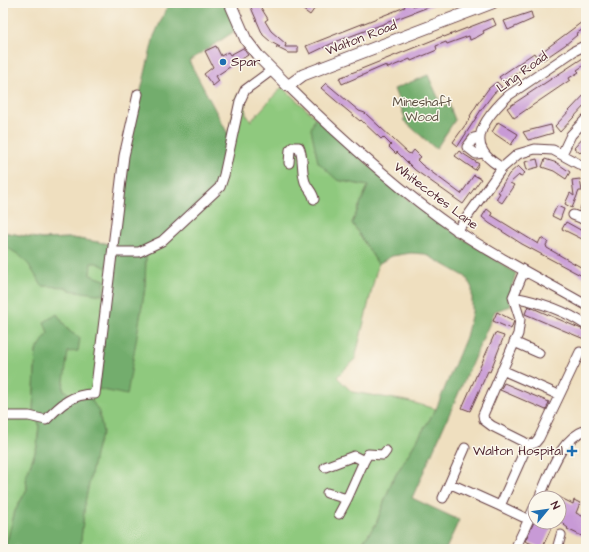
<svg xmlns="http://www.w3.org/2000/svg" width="589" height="552" viewBox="0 0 589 552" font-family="'Architects Daughter',sans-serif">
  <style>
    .green { fill: #8fc97e; stroke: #6c7454 }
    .forest { fill: #73ad6d; stroke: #5e664c }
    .building { fill: #c89ad6 }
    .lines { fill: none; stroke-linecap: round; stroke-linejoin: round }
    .minor-casing { stroke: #633c41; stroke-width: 11 }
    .major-casing { stroke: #633c41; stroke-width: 13 }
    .minor { stroke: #fff; stroke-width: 9 }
    .major { stroke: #fff; stroke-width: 11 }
    .poi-dot { fill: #1f6fb2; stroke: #fbf7ec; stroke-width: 1.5 }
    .labels { text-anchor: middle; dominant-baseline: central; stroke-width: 3; stroke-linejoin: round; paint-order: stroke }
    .street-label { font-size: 13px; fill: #4a1f2b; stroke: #fbf7ec }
    .poi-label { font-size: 13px; fill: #4a1f2b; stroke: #fbf7ec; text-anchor: start }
    .park-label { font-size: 13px; fill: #5f5244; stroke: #fbf7ec }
  </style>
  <rect width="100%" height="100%" fill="#fbf7ec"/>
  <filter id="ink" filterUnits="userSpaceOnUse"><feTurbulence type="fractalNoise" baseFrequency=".025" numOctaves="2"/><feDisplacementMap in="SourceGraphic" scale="8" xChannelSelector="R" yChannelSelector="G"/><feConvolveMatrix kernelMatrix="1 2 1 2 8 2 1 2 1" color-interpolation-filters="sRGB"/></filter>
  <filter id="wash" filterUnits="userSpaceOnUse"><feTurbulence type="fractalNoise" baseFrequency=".012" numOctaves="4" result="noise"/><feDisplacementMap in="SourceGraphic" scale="16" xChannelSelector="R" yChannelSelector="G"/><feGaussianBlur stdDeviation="0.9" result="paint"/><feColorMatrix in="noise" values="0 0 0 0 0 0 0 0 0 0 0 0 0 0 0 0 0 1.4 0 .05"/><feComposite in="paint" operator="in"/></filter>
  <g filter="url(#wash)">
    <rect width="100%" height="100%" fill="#efdfbf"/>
    <path class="green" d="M282 87 315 117 337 180 368 186 352 223 378 264 355 359 337 377 352 392 407 401 436 409 392 481 376 524 358 549H80C84 511 86 467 103 432L73 397 63 389 69 331 57 314 44 341 36 351 33 411 39 425 37 447 26 476 27 489 15 511 5 549H3V365L5 362 3 355V232L42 239 72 238 110 244 140 318 145 288 146 254 218 184 237 95 245 100 246 114 251 121Z"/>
    <path class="forest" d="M169 3H227L238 29 189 61 228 134 218 184 146 254 145 288 127 395 98 389 125 157 154 36Z
      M428 75 442 106 449 104 455 120 436 149 403 120 405 118 394 89Z
      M315 117 399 192 435 220 516 273 508 299 511 306 495 311 412 498 459 520 446 549H358L376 524 392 481 436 409 466 337 472 312V288L466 277 425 254 411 253 392 256 378 264 352 223 368 186 337 180 318 162 311 129Z
      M3 232 42 239 72 238 110 244 107 268 97 263H91L90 275 105 280 103 295 68 290 66 287 42 286 29 265 19 255 3 245Z
      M57 314 69 331 80 338 78 351 68 352 63 389 73 397 89 396 99 412 103 432 97 446 85 503 80 549H5L15 511 27 489 26 476 37 447 39 425 33 411 36 351 48 333 44 322Z"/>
    <g id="blocks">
      <path class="building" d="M249 3H258L268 19 265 21 271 31 286 44 285 47H298V53H288L276 47H280L271 42 263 35Z
        M294 3H308L315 8 310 15Z
        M403 3H412L413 6 420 3H439L335 42 310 54 306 46 405 7Z
        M531 12 533 19 508 30 504 21Z
        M493 18 496 25 483 31 484 33 477 37 470 40 469 36 447 44 446 42 436 46 437 50 411 61 410 59 388 68 386 65 342 84 339 78 443 36 444 37Z
        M586 19V27L576 34 577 35 565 45 543 60 539 54Z
        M216 46 221 56 228 52 230 55 243 48 248 55 216 76 219 81 213 86 204 74 213 67 205 51Z
        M534 53 538 59 503 82 499 77Z
        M586 56V64L577 70 579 72 569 78 570 80 514 118 507 108Z
        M497 82 502 87 494 93 481 110 458 146 453 142 471 117 470 116 478 103 489 88Z
        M326 83 359 111 365 113 408 153 411 154 414 150 421 157 417 160 422 165 461 194 474 175 481 179 463 204 415 170 397 152 396 154 389 147 391 145 383 137 381 139 361 120 360 121 342 106 321 88Z
        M586 93V104L560 132 555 126Z
        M498 122 518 134 511 145 492 132Z
        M551 125 553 133 536 138 528 140 523 132Z
        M586 135V147L580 153 574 148Z
        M459 151 479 164 475 170 455 156Z
        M537 159 539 167 527 170 525 162Z
        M545 159 557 163 570 172 566 179 554 171 542 167Z
        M518 166 525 173 520 177 519 175 510 183 514 185 502 203 496 199 500 193 498 192 509 174Z
        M580 179 582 191H579L572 208 565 204 570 193 574 196 572 180Z
        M557 206 564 209 560 220 552 216Z
        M487 209 492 213 491 215 538 244 541 238 548 242 546 245 547 248 586 270V278L522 244 489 223 482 217Z
        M566 222 586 233V241L562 229Z
        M528 306 586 331 584 339 525 314Z
        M497 312 514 321 511 329 493 321Z
        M495 333 504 336 490 372 488 371 470 411 462 408Z
        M504 383 549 402 546 410 500 390Z
        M559 497 573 504 574 500 580 503 576 513 586 518V538L567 529 568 528 564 525 565 524 559 521Z
        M534 522H554L542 548 525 541Z"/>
    </g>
  </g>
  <g filter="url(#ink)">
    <use href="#blocks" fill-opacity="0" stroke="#633c41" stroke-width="1"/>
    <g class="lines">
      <g class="minor-casing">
        <path id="minor" d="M288 86C340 137 397 189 458 231 499 259 543 280 586 305
          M479 137 474 138 467 147 476 154 483 153
          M562 154 571 135 586 119
          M289 163 290 150 293 147H299C304 158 301 170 305 182 307 188 313 192 314 199
          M502 168C495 163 487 159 483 151 471 132 496 107 509 95L574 51 586 45
          M573 215 586 220
          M582 219 586 207
          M457 231 502 168 518 154 535 149 553 150 586 168
          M113 252H139L162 241 220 187 224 175 240 101 245 90 272 70
          M513 297C540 302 564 310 586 325
          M514 342 539 353
          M502 370 559 395
          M3 416H29L46 420C60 405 73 393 95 394L124 156 138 94
          M526 446 535 443 539 438 580 352
          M325 467 354 456 364 461 368 454 383 455 386 451
          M451 484 500 506 526 448 524 442 492 426 484 420 483 415 518 334 520 319 513 297 524 271
          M327 493 347 499 364 461
          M443 498 465 448
          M539 498C550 475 559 439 586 430
          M500 506 523 517
          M339 514 347 499
          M515 549 535 506
          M557 549 561 535"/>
      </g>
      <g class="major-casing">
        <path id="major" d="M230 3 246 40 259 57 288 86 303 75 492 3"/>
      </g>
      <use href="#minor" class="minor"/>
      <use href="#major" class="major"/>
    </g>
  </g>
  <g class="poi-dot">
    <circle cx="223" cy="62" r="4"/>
    <path d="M570 445h4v4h4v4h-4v4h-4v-4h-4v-4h4z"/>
  </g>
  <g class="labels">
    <g class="street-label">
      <text transform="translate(361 38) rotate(-21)">Walton Road</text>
      <text transform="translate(522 72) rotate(-36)">Ling Road</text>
      <text transform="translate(436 196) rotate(37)">Whitecotes Lane</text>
    </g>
    <g class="poi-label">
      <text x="231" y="62">Spar</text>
      <text x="563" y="451" text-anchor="end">Walton Hospital</text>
    </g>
    <g class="park-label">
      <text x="422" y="102">Mineshaft<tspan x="422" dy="15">Wood</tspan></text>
    </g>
  </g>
  <rect width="589" height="552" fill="none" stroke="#fbf7ec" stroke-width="16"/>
  <g transform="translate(547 510) rotate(61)"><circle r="19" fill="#fbf7ec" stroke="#b4a19f"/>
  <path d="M0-3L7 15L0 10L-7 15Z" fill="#1f6fb2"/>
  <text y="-6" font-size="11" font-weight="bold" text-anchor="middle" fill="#4a1f2b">N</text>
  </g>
</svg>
